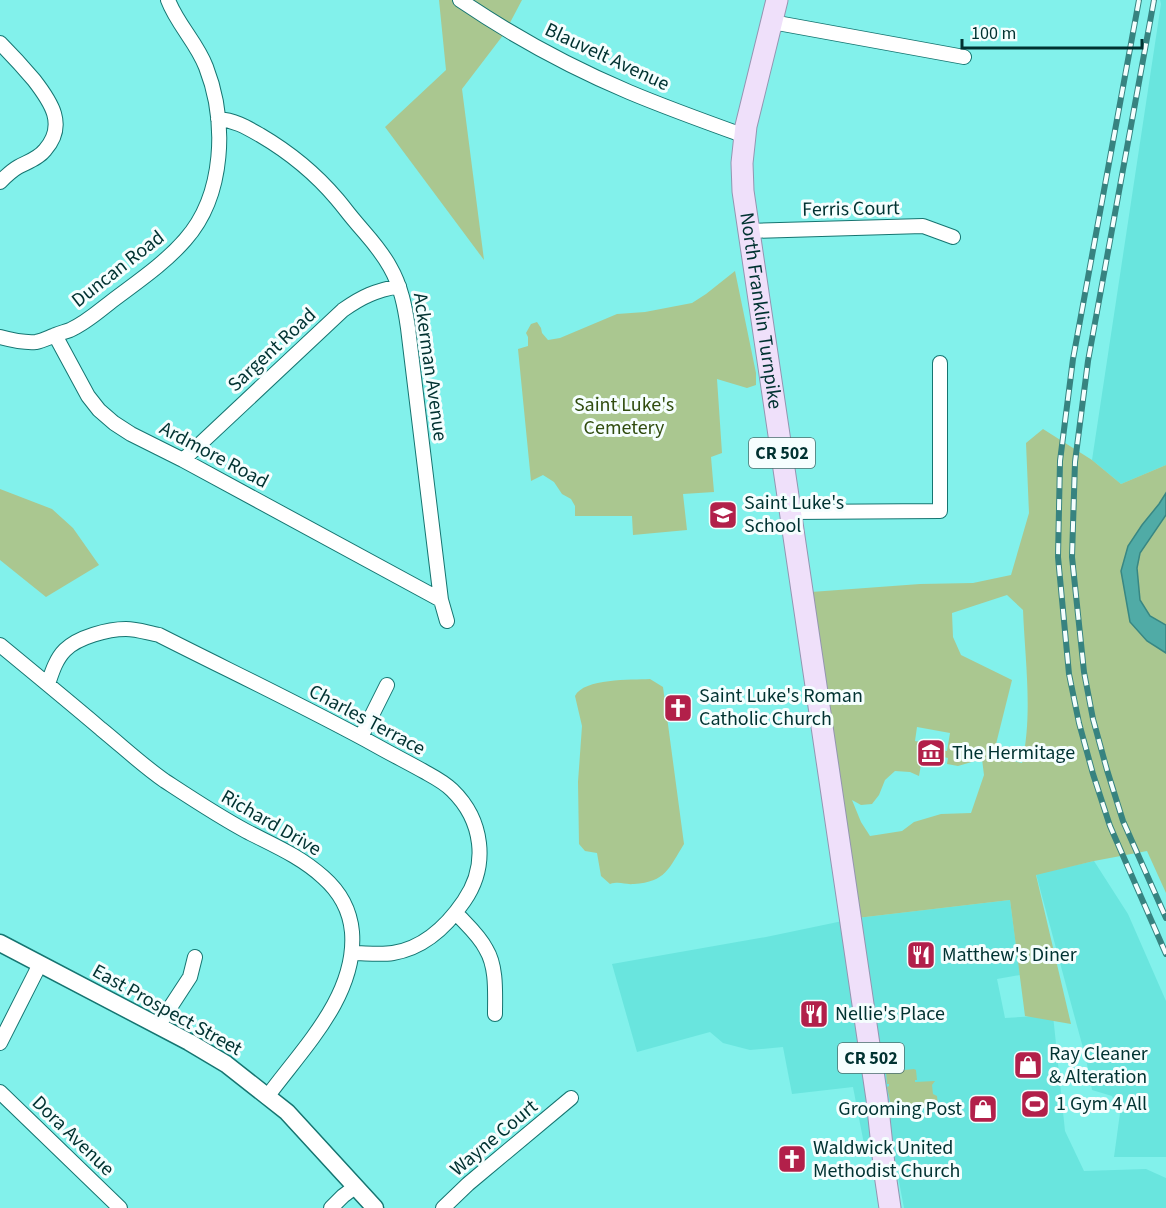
<svg xmlns="http://www.w3.org/2000/svg" width="1166" height="1208" viewBox="0 0 1166 1208" font-family="'Source Sans 3',sans-serif">
  <style>
    .built { fill: #69e5de }
    .green { fill: #aac790; fill-rule: evenodd }
    .water { fill: #50aba6; stroke: #388783; stroke-width: 1.5 }
    .lines { fill: none; stroke-linecap: round; stroke-linejoin: round }
    .minor-casing { stroke: #167571; stroke-width: 16 }
    .tertiary-casing { stroke: #167571; stroke-width: 19 }
    .primary-casing { stroke: #9495b1; stroke-width: 23 }
    .minor { stroke: #fff; stroke-width: 14 }
    .tertiary { stroke: #fff; stroke-width: 16 }
    .primary { stroke: #efe0fa; stroke-width: 21 }
    .rail-casing { stroke: #378380; stroke-width: 6 }
    .rail { stroke: #f5fefe; stroke-width: 4; stroke-dasharray: 11; stroke-linecap: butt }
    .labels { text-anchor: middle; dominant-baseline: central; stroke-width: 6; stroke-linejoin: round; paint-order: stroke }
    .shield { fill: #f5fefe; stroke: #4a6f6e; stroke-width: 1.5 }
    .shield-label { font-size: 18px; font-weight: bold; fill: #003231 }
    .street-label { font-size: 20px; fill: #003231; stroke: #f5fefe }
    .park-label { font-size: 20px; fill: #304c0e; stroke: #f5fefe }
    .poi-label { font-size: 20px; fill: #003231; stroke: #f5fefe; text-anchor: start }
  </style>
  <rect width="100%" height="100%" fill="#82f1eb"/>
  <path class="built" d="M1160 0H1166V465L1121 484 1092 460 1161 4Z
    M1094 861 1128 914 1166 1001V1157H1114L1120 1113 1112 1096 1092 1090 1086 1059 1036 874Z
    M1010 900 1020 975 997 979 1005 1018 1053 1015 1065 1131 1084 1171 1146 1169 1166 1178V1208H904L892 1145 864 1144 853 1087 792 1094 783 1047 750 1050 723 1043 710 1032 637 1052 612 964 766 937 857 918Z"/>
  <path class="green" d="M439 0H522L504 34 462 89 484 260 385 127 446 70Z
    M735 271 756 373V385L747 388 717 379 722 453 711 457 714 492 683 494 687 530 633 535 632 516H575V506L571 499 562 494 554 482 543 475 531 481 518 349 528 346V337L526 333 531 324 537 322 541 328 542 333 548 340 560 338 617 314 645 312 692 303 706 294Z
    M1043 429 1092 460 1121 484 1166 465V893L1147 851 1094 861 1036 875 1071 1024 1025 1016 1010 900 857 918 811 592 920 584 973 583 1011 575 1029 513 1026 443ZM1007 595 1023 610C1025 660 1033 714 1022 763L993 756 1012 680 961 655 953 637 952 613ZM917 727 950 733 947 751 940 750 939 756 948 758 947 764 958 766 982 759 984 775 971 813 941 814 914 822 902 831 870 836 861 822 852 800 861 805 872 804 879 795 885 780 895 771 910 772 919 776 925 743 915 741Z
    M0 489 52 509 73 528 99 565 46 597 0 560Z
    M650 679 663 687 684 844C669 868 666 882 634 884 624 885 621 881 610 884L601 876 597 853 585 851 579 844 578 782 582 726 575 696C584 678 631 680 650 679Z
    M914 1069 916 1070 917 1080H915V1082L935 1081 932 1085 933 1094 937 1096 938 1106 892 1110 887 1087 889 1086V1084H887L886 1072Z"/>
  <path class="water" d="M1166 493V515L1140 553 1137 568 1140 600 1150 616 1166 625V653L1147 641 1130 622 1121 571 1128 546 1142 525 1159 504Z"/>
  <g class="lines">
    <g class="minor-casing">
      <path id="minor" d="M460 0C513 36 570 67 629 92 667 108 706 122 745 136
        M772 22 964 57
        M0 43C12 55 23 67 34 80 51 102 67 125 45 150 38 159 27 162 18 167 11 171 5 177 0 182
        M218 119C234 120 246 127 260 135 289 152 315 173 337 199 343 206 348 213 354 220 368 237 379 247 390 267 401 286 405 307 408 328L441 600 447 621
        M749 231 923 226 953 237
        M55 335 88 396 99 410 114 423 131 434 183 460 441 600
        M0 337C11 340 24 343 36 342 42 341 48 338 53 336 59 333 65 332 70 330 86 323 99 311 112 301 137 282 164 264 185 240 225 195 227 121 206 67 197 43 177 24 168 0
        M183 460 343 310C363 296 375 291 399 286
        M791 512 940 511V363
        M0 645C34 673 68 701 101 729 122 746 142 765 165 781 191 798 218 816 246 831 273 845 300 856 323 877 339 891 350 910 352 932 357 996 302 1049 267 1097
        M48 684C52 672 56 659 65 650 78 637 108 629 126 629 137 629 148 633 159 635 232 672 306 707 377 746 393 755 409 763 425 772 434 777 444 782 452 790 483 820 489 865 464 901 447 926 424 948 393 953 380 955 365 953 352 953
        M361 737 387 685
        M456 913C466 924 479 935 486 949 497 967 495 993 495 1014
        M158 1026 190 977 195 957
        M0 1043 40 964
        M0 1092 120 1208
        M331 1208 343 1196 355 1187
        M443 1208 468 1184 571 1098"/>
    </g>
    <g class="tertiary-casing">
      <path id="tertiary" d="M0 943 189 1042 226 1064 287 1112 375 1208"/>
    </g>
    <g class="primary-casing">
      <g id="primary">
        <path id="s1" d="M777 0 746 126 742 163 743 191 877 1099 885 1174 890 1208"/>
      </g>
    </g>
    <use href="#minor" class="minor"/>
    <use href="#tertiary" class="tertiary"/>
    <use href="#primary" class="primary"/>
    <g class="rail-casing">
      <path id="rail" d="M1139 0 1073 359 1060 461 1058 557 1069 674 1079 723 1093 774 1110 826 1166 954
        M1154 0 1088 361 1075 462 1072 557 1084 672 1093 719 1107 770 1123 821 1166 918"/>
    </g>
    <use href="#rail" class="rail"/>
  </g>
  <defs>
    <g id="school-square" transform="scale(1.5)"><rect x="-9" y="-9" width="18" height="18" rx="4" fill="#b2204a" stroke="#f5fefe"/><path d="M0-5L7-2L0 1L-7-2ZM-4 1L0 2.5L4 1V4Q0 6-4 4Z" fill="#fff"/></g>
    <g id="church-square" transform="scale(1.5)"><rect x="-9" y="-9" width="18" height="18" rx="4" fill="#b2204a" stroke="#f5fefe"/><path d="M-1.2-6h2.4v3.5h3.3v2.4h-3.3V6h-2.4V-.1h-3.3v-2.4h3.3Z" fill="#fff"/></g>
    <g id="museum-square" transform="scale(1.5)"><rect x="-9" y="-9" width="18" height="18" rx="4" fill="#b2204a" stroke="#f5fefe"/><path d="M0-6L6-3V-2H-6V-3ZM-5-1h2V3h-2ZM-1-1h2V3h-2ZM3-1h2V3H3ZM-6 4H6V6H-6Z" fill="#fff"/></g>
    <g id="restaurant-square" transform="scale(1.5)"><rect x="-9" y="-9" width="18" height="18" rx="4" fill="#b2204a" stroke="#f5fefe"/><path d="M-5-6h1v4h1v-4h1v4h1v-4h1v5L-1.5 .5V6h-2V.5L-5-1ZM5-6V6H3V1.5H1.5Q1.5-4 5-6Z" fill="#fff"/></g>
    <g id="shop-square" transform="scale(1.5)"><rect x="-9" y="-9" width="18" height="18" rx="4" fill="#b2204a" stroke="#f5fefe"/><path d="M-5-2.5h2.3a2.7 3.5 0 0 1 5.4 0H5L5.5 6h-11ZM-1.5-2.5h3a1.5 2.3 0 0 0-3 0Z" fill="#fff"/></g>
    <g id="stadium-square" transform="scale(1.5)"><rect x="-9" y="-9" width="18" height="18" rx="4" fill="#b2204a" stroke="#f5fefe"/><path d="M0-5a6.5 5 0 1 0 0 10a6.5 5 0 1 0 0-10ZM-3.5-1.8h7v3.6h-7Z" fill="#fff"/></g>
  </defs>
  <g fill-rule="evenodd">
    <use href="#school-square" x="723" y="515"/>
    <use href="#church-square" x="678" y="708"/>
    <use href="#museum-square" x="931" y="753"/>
    <use href="#restaurant-square" x="921" y="955"/>
    <use href="#restaurant-square" x="814" y="1014"/>
    <use href="#shop-square" x="1028" y="1065"/>
    <use href="#stadium-square" x="1035" y="1104"/>
    <use href="#shop-square" x="983" y="1109"/>
    <use href="#church-square" x="792" y="1159"/>
  </g>
  <g class="labels">
    <g class="shield">
      <rect x="749" y="438" width="66" height="30" rx="4.5"/>
      <rect x="838" y="1043" width="66" height="30" rx="4.5"/>
    </g>
    <g class="shield-label">
      <text x="782" y="453">CR 502</text>
      <text x="871" y="1058">CR 502</text>
    </g>
    <g class="street-label">
      <text transform="translate(607 57) rotate(25)">Blauvelt Avenue</text>
      <text transform="translate(851 209) rotate(-1)">Ferris Court</text>
      <text transform="translate(118 269) rotate(-38)">Duncan Road</text>
      <text stroke="none"><textPath href="#s1" startOffset="316">North Franklin Turnpike</textPath></text>
      <text transform="translate(272 350) rotate(-43)">Sargent Road</text>
      <text transform="translate(430 367) rotate(82)">Ackerman Avenue</text>
      <text transform="translate(214 455) rotate(28)">Ardmore Road</text>
      <text transform="translate(367 720) rotate(28)">Charles Terrace</text>
      <text transform="translate(271 823) rotate(30)">Richard Drive</text>
      <text transform="translate(167 1010) rotate(29)">East Prospect Street</text>
      <text transform="translate(73 1136) rotate(44)">Dora Avenue</text>
      <text transform="translate(494 1138) rotate(-40)">Wayne Court</text>
    </g>
    <g class="park-label">
      <text x="624" y="405">Saint Luke's<tspan x="624" dy="23">Cemetery</tspan></text>
    </g>
    <g class="poi-label">
      <text x="744" y="503">Saint Luke's<tspan x="744" dy="23">School</tspan></text>
      <text x="699" y="696">Saint Luke's Roman<tspan x="699" dy="23">Catholic Church</tspan></text>
      <text x="952" y="753">The Hermitage</text>
      <text x="942" y="955">Matthew's Diner</text>
      <text x="835" y="1014">Nellie's Place</text>
      <text x="1049" y="1054">Ray Cleaner<tspan x="1049" dy="23">&amp; Alteration</tspan></text>
      <text x="1056" y="1104">1 Gym 4 All</text>
      <text x="962" y="1109" text-anchor="end">Grooming Post</text>
      <text x="813" y="1148">Waldwick United<tspan x="813" dy="23">Methodist Church</tspan></text>
    </g>
  </g>
  <path d="M962 39v9h180v-9" fill="none" stroke="#003231" stroke-width="3"/>
  <text x="971" y="39" font-size="18" fill="#003231" stroke="#f5fefe" stroke-width="4.5" paint-order="stroke">100 m</text>
</svg>
